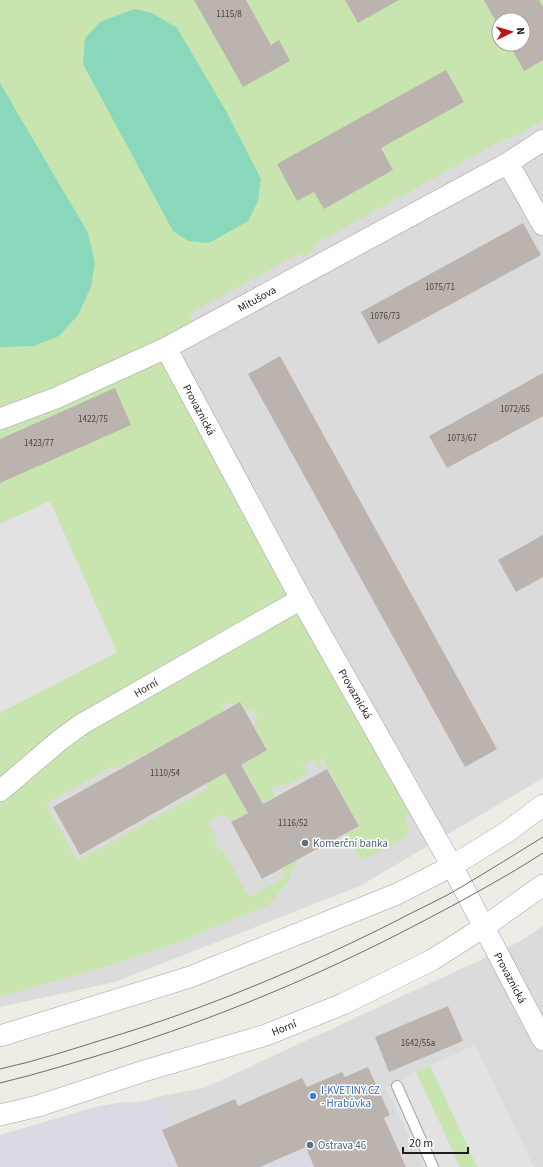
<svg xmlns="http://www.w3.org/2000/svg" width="543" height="1167" viewBox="0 0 543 1167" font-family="'Source Sans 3',sans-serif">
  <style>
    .residential { fill: #dcdbdb; fill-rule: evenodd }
    .grass { fill: #c8e5af; fill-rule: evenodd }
    .pitch { fill: #89d8bc }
    .parking { fill: #e2e2e2 }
    .plaza { fill: #dadae4 }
    .building { fill: #bbb4ae }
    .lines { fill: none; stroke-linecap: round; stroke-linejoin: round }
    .service-casing { stroke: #a2a2a2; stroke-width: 12 }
    .minor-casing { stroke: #a2a2a2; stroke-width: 22 }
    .service { stroke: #fff; stroke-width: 10 }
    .minor { stroke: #fff; stroke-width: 21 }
    .tram { stroke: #6c6c6c; stroke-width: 1 }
    .service-dot { fill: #5c6f8a; stroke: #fff; stroke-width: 1.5 }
    .shop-dot { fill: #3f7fe0; stroke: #fff; stroke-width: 1.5 }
    .labels { text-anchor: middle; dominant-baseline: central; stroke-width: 3; stroke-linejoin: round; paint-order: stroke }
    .number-label { font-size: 9px; fill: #454442 }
    .street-label { font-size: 11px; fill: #1e1e1e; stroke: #fff }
    .service-label { font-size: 11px; fill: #4e5e75; stroke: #fff; text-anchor: start }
    .shop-label { font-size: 11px; fill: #366cbe; stroke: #fff; text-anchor: start }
  </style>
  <rect width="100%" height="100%" fill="#eeece5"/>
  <path class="residential" d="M0 0H543V778L360 886 115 982 0 1007ZM499 20H523V44H499Z
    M543 926V1167H0V1150L125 1102H140L162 1096 204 1088 519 942Z"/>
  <path class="grass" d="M0 0H543V120L522 133 507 139 506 138 312 246 314 251 303 257 300 253 189 314 193 321 153 344 413 813 404 817C408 824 409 832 405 838L365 859H360L352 845 350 844 349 837 346 832 359 825 322 758 319 760 322 766 319 768 314 759 302 766 307 775 284 787 282 784 271 789 275 797 263 803 241 764 267 749 253 723 258 720 252 709 247 712 241 702 232 706 230 702 222 706 224 711 137 759 135 758 115 769 113 766 46 804 77 860 103 847 208 788 205 784 225 773 248 812 232 821 223 815 208 822 217 838 214 840 221 851 223 850 249 897 285 878 281 868 297 859 298 863 291 872 287 884 267 906 171 945 111 965 0 997ZM499 20H523V44H499Z
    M430 1065 477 1167H460L416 1072Z"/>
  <path class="pitch" d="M134 9 152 13 177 28 226 111 261 179 258 201 248 221 209 243 188 241 173 231 83 64 85 38 100 22Z
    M0 83 88 233 95 263 91 287 78 315 59 336 34 346 0 347Z"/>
  <path class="parking" d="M50 501 117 652 0 713V524Z
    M475 1045 534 1167H477L430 1065Z
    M416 1072 460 1167H424L386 1088Z"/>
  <path class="plaza" d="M162 1096 172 1126 162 1130 178 1167H0V1135L99 1106 125 1102H140Z
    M306 1147 311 1161 317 1167H260Z"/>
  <path class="building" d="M194 0H246L271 45 279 40 290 61 243 87Z
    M345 0H399L358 23Z
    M484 0H539L543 7V60L524 71 509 44H523V20H499V27Z
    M446 70 464 102 381 148 393 170 324 209 314 192 297 201 277 164Z
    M523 223 541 255 378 344 361 312Z
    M280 356 497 749 465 767 248 374Z
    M543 373V416L447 468 429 436Z
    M115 388 131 425 0 483V439Z
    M543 535V577L516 592 498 560Z
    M240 702 267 750 241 765 263 804 327 769 359 826 262 879 231 822 248 813 225 773 80 855 53 807Z
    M448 1006 463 1041 389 1072 375 1037Z
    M368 1067 390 1115 384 1118 406 1167H314L306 1147 260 1167H178L162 1130 235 1099 238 1106 302 1078 307 1087 342 1072 345 1077Z"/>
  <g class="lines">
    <g class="service-casing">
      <path id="service" d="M397 1086 433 1167"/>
    </g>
    <g class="minor-casing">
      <path id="minor" d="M508 163 543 225
        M166 348 301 599 452 866 543 1040
        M0 419 56 398 166 348 508 163 543 140
        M0 791 60 740 82 724 301 599
        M0 1036 190 977 397 894 452 866 507 832 543 805
        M0 1115 38 1106 144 1071 266 1035 343 1004 432 960 484 927 543 885"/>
    </g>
    <use href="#service" class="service"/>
    <use href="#minor" class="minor"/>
    <path class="tram" d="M0 1069C36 1061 70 1050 105 1039 205 1009 303 968 396 921 418 909 442 899 463 886 490 870 517 853 543 837
      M0 1083C38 1074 76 1062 113 1051 216 1018 316 977 412 927 456 904 501 880 543 853"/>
  </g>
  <g class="service-dot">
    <circle cx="305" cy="843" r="4"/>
    <circle cx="310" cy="1145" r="4"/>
  </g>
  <circle class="shop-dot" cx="313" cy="1096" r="4"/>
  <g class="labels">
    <g class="number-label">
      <text x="229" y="14">1115/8</text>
      <text x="440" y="287">1075/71</text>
      <text x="385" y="316">1076/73</text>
      <text x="515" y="409">1072/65</text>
      <text x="93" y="419">1422/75</text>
      <text x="462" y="438">1073/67</text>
      <text x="39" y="443">1423/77</text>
      <text x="165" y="773">1110/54</text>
      <text x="293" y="823">1116/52</text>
      <text x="418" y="1043">1642/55a</text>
    </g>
    <g class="street-label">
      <text transform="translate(257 299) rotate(-29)">Mitušova</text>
      <text transform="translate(199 410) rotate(62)">Provaznická</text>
      <text transform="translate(146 688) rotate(-30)">Horní</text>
      <text transform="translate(355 694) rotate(60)">Provaznická</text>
      <text transform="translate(510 978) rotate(62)">Provaznická</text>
      <text transform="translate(284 1028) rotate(-22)">Horní</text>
    </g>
    <g class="service-label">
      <text x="313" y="843">Komerční banka</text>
      <text x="318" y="1145">Ostrava 46</text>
    </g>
    <g class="shop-label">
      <text x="321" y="1090">I-KVETINY.CZ<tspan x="321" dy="13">- Hrabůvka</tspan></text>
    </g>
  </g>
  <g transform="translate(511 32) rotate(85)"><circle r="19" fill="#ffffff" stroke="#a5a5a5"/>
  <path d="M0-3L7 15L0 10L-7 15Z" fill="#bd1510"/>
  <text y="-6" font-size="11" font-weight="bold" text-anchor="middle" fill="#1e1e1e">N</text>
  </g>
  <path d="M403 1147v6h65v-6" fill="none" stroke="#1e1e1e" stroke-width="2"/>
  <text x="409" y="1147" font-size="12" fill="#1e1e1e" stroke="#ffffff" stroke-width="3" paint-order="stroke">20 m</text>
</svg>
